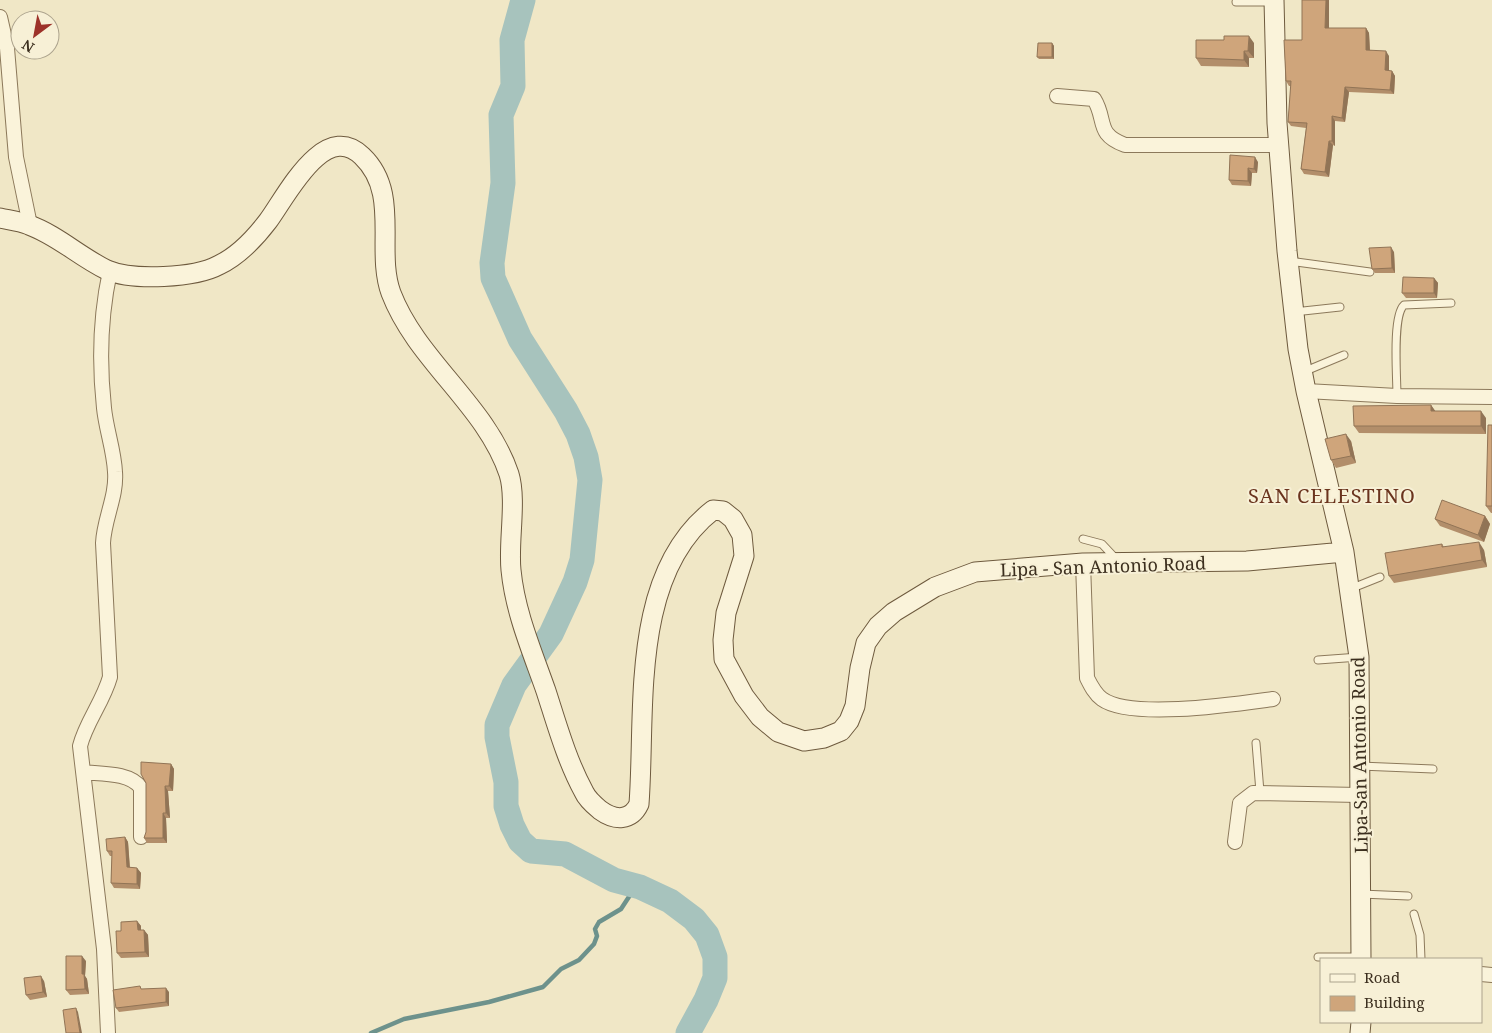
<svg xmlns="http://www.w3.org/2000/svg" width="1492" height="1033" viewBox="0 0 1492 1033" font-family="'Noto Serif',serif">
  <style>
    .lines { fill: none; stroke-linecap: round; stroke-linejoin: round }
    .stream { stroke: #6d928c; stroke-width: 4.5 }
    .river { stroke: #a7c3bd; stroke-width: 25 }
    .lane-casing { stroke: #8c795b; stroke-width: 9 }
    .street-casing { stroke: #8c795b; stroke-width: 16 }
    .secondary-casing { stroke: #6e5a3e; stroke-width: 21 }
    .lane { stroke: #faf3da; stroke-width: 7 }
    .street { stroke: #faf3da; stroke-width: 14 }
    .secondary { stroke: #faf3da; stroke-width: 19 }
    .wall { fill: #b28e6a }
    .shaded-wall { fill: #917456 }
    .building { fill: #cfa57b; stroke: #917456 }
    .labels { text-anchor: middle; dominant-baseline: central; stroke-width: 4; stroke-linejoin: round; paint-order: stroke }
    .street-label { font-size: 18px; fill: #3c2f1f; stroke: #f7f0d6 }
    .quarter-label { font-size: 20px; letter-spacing: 1px; fill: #6a331d; stroke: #f7f0d6 }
  </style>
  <rect width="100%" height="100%" fill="#f0e7c6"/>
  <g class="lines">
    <path class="stream" d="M371 1033 404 1019 489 1002 543 987 561 969 579 960 594 944 597 936 595 929 599 922 621 909 636 886"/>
    <path class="river" d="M523 0 512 40 513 86 501 115 503 183 492 263 493 278 520 339 566 411 578 434 586 457 590 480 582 560 575 582 551 634 514 685 497 725V737L506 782V806L512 825 520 841 531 851 565 854 614 880 640 887 670 901 694 919 707 935 715 957V978L706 1000 688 1033"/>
    <g class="lane-casing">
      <path id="lane" d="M1236 2H1274
        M1289 261 1370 272
        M1294 312 1340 307
        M1303 372 1344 355
        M1397 396C1397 377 1392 316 1404 305L1451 303
        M1083 539 1102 544 1117 560
        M1350 589 1380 577
        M1318 660 1359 657
        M1256 743 1260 792
        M1360 766 1433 769
        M1361 894 1408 896
        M1414 914 1420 935 1421 959
        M1318 957H1360"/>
    </g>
    <g class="street-casing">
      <path id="street" d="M0 17 7 48 16 157 30 225
        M1057 96 1094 99C1107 120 1095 134 1125 145H1279
        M1306 391 1397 396 1492 397
        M1083 563 1087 678C1091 686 1095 694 1102 699 1131 720 1236 704 1273 699
        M83 772C100 774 130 772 141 788V837
        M1235 842 1240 803 1253 793 1359 795
        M1481 974 1492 975
        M108 1033 104 949 80 746C86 722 103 702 110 677L103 543C104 519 117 496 115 472 114 450 106 429 104 408 99 362 100 317 110 271"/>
    </g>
    <g class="secondary-casing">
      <path id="secondary" d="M1274 0 1277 123 1287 251 1298 349 1306 391 1344 552 1359 657 1361 959
        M0 218C9 220 20 221 29 225 57 235 80 257 107 270 133 281 195 278 219 265 238 256 255 238 268 221 286 197 324 119 362 156 401 193 375 249 391 293 417 361 486 405 509 474 517 500 508 542 511 570 515 612 532 651 546 691 557 725 567 761 584 792 587 799 594 805 600 810 615 821 631 821 639 804 646 711 629 575 713 510L723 511 733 519 742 535 744 556 726 613 723 640 724 659 744 696 760 717 778 732 804 741 824 738 841 731 849 721 855 706 860 668 866 643 878 626 894 612 935 587 975 572 1083 563 1247 561 1344 552
        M1360 1033 1361 1022"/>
    </g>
    <use href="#lane" class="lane"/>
    <use href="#street" class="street"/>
    <use href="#secondary" class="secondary"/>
  </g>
  <path class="wall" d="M1302 0H1329V28H1366L1369 33 1370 50 1389 56V71H1392L1395 76 1394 94 1349 92 1345 122 1335 121V146L1333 145 1329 177 1304 174 1301 169 1306 128 1291 126 1288 122 1291 86H1289L1286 81 1302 40Z
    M1052 43 1054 46V59H1039L1037 57Z
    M1254 43V58H1249V67L1201 66 1196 58Z
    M1258 162 1257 173H1252L1251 186 1232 185 1229 180Z
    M1394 252 1395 273H1375L1372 269Z
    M1434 278 1438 283 1437 298H1406L1402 293Z
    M1431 405 1435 411 1486 418V434L1359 433 1354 426Z
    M1492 425V513H1491L1486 506Z
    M1351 441 1356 463 1336 468 1331 460Z
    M1485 516 1490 524 1484 542 1440 526 1435 519Z
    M1442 544 1444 547 1484 550 1487 567 1394 583 1389 576Z
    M171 764 174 769 173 791H168L170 818H166L167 843H147L144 838Z
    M125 837 128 842 130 867 137 868 141 873 140 889 114 888 111 883 112 856H110L107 851Z
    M137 921 141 926V930H144L148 935 149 957 121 958 117 953 121 931Z
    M86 961 85 976 87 979 89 994 70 995 66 990Z
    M44 981 47 997 30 1000 26 995Z
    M143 989 169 992V1006L119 1012 116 1008Z"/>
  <path class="shaded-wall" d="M1326 0H1329V33L1325 28Z
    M1366 28 1369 33 1370 55 1366 50Z
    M1249 36 1254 43V58L1248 51Z
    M1052 43 1054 46V59L1052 57Z
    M1244 51 1249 58V67L1244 60Z
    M1386 51 1389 56V75L1385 70Z
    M1392 71 1395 76 1394 94 1390 90Z
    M1345 87 1349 92 1345 122 1342 118Z
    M1332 116 1335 121V146L1332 141Z
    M1329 141 1333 145 1329 177 1325 172Z
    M1255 157 1258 162 1257 173 1254 169Z
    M1248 168 1252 173 1251 186 1248 181Z
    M1391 247 1394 252 1395 273 1392 268Z
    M1434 278 1438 283 1437 298 1434 293Z
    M1431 405 1436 412 1431 411Z
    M1481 411 1486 418V434L1481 426Z
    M1346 434 1351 441 1356 463 1351 456Z
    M1485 516 1490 524 1484 542 1478 535Z
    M1479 542 1484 550 1487 567 1482 560Z
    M171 764 174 769 173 791 169 786Z
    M165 786 168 791 170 818 166 813Z
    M163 813 166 818 167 843 163 838Z
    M125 837 128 842 130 872 127 867Z
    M137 868 141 873 140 889 137 884Z
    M137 921 141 926V935L138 930Z
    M144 930 148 935 149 957 145 952Z
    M82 956 86 961 85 976 87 979 89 994 85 989 82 974Z
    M41 976 44 981 47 997 43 992Z
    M166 988 169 992V1006L166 1002Z
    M76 1008 78 1012 82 1033H80Z"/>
  <path class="building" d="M1302 0H1326L1325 28H1366V50L1386 51 1385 70 1392 71 1390 90 1345 87 1342 118 1332 116V141H1329L1325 172 1301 169 1307 123 1288 122 1291 81H1286L1284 40H1302Z
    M1224 36H1249L1248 51H1244V60L1196 58V40H1224Z
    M1038 43H1052V57H1037Z
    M1230 155 1255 157 1254 169 1248 168V181L1229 180Z
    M1391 247 1392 268 1372 269 1369 248Z
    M1403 277 1434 278V293H1402Z
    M1431 405V411H1481V426H1354L1353 406Z
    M1488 425H1492V506H1486Z
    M1346 434 1351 456 1331 460 1325 439Z
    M1442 500 1485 516 1478 535 1435 519Z
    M1479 542 1482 560 1389 576 1385 553 1442 544V547Z
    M141 762 171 764 169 786H165L166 813H163V838H144L146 832V783L141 774Z
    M125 837 127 867 137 868V884L111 883 112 851H107L106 839Z
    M137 921 138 930H144L145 952 117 953 116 931H121V922Z
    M66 956H82V974H84L85 989 66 990Z
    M41 976 43 992 26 995 24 978Z
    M140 986 141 989 166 988V1002L116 1008 113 990Z
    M76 1008 80 1033H66L63 1010Z"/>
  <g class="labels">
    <g class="street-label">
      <text transform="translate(1103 566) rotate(-2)">Lipa - San Antonio Road</text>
      <text transform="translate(1359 755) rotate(-91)">Lipa-San Antonio Road</text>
    </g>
    <g class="quarter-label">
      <text x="1332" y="495">SAN CELESTINO</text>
    </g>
  </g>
  <rect x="1320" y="958" width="162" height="65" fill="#f7f0d6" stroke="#aca38d"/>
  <rect x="1330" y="974" width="25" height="8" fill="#faf3da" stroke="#aca38d"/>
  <text x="1364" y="983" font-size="15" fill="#3c2f1f">Road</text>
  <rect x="1330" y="996" width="25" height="15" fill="#cfa57b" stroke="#aca38d"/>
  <text x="1364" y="1008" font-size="15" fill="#3c2f1f">Building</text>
  <g transform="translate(35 35) rotate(212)"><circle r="24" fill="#f7f0d6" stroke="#aca38d"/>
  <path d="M0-4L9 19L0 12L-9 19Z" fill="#9d3229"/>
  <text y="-8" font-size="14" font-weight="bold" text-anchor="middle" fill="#3c2f1f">N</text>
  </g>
</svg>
